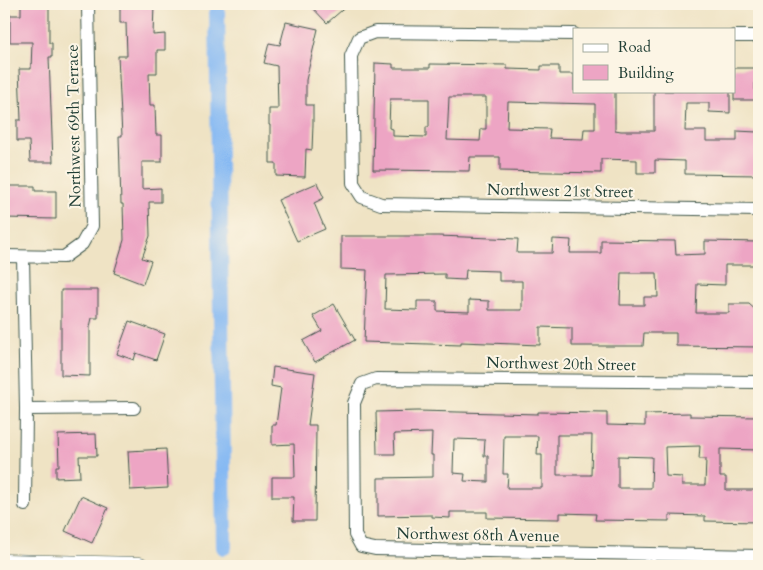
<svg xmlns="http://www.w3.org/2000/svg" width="763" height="570" viewBox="0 0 763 570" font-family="Cardo,serif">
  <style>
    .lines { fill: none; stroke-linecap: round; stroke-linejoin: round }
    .canal { stroke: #86b9f3; stroke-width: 16 }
    .building { fill: #eda5c4; fill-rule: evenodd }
    .minor-casing { stroke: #3e564a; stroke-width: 14 }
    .secondary-casing { stroke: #3e564a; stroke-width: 19 }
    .minor { stroke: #fff; stroke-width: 12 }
    .secondary { stroke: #fff; stroke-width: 18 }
    .labels { text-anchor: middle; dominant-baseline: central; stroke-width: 4; stroke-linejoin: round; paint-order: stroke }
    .street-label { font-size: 16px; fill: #1f3d34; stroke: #fcf5e5 }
  </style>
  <rect width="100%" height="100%" fill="#fcf5e5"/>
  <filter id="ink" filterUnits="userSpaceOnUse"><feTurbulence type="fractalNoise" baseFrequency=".02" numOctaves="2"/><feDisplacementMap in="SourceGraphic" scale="10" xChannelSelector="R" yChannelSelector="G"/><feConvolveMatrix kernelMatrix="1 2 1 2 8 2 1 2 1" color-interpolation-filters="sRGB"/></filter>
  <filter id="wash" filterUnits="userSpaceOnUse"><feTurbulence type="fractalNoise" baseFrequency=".0096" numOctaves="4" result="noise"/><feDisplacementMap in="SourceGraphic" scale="20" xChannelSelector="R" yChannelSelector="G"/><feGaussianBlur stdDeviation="1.12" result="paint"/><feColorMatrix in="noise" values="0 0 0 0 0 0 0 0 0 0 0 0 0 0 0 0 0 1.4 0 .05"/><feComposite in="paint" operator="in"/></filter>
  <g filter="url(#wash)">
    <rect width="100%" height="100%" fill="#efe3c4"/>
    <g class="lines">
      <path class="canal" d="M217 4 224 547"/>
    </g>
    <g id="blocks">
      <path class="building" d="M21 4H49V43H52V57H49L53 162H30L29 141H17V120H21L19 69H31L32 42H10V15H21Z
        M120 4H154L153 35 165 34V50H157V73H149L150 105H155L156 135H162V162H142V189L161 188V202H149L150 236 142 258 151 261 143 284 114 273 124 240 123 204H121L119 136H122L118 56H127L126 23H120Z
        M309 4H349L327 23Z
        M286 22 318 29 306 80V105H313V124L312 150 306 149 305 177 276 176V163H270V125H269V109H278L277 66 264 63 269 43 280 45Z
        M375 63 393 64V68H430V64L507 65V69L541 70V66H559V74H574V91H615V130L621 131H654V91H730V113L709 112V103H686L685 131H706V141H737V131L757 132V141H759V175L685 174V161L655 160V173H637V160L601 159V173L500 171V157H470L469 171 373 170ZM449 97H486V129H481L480 141 447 140ZM390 99H429V127H426V137L393 136V129L389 128ZM508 102 595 104V129H584L583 139 549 138 550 129 507 128Z
        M734 68H755V100H734Z
        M317 183 324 198 314 203 325 229 297 241 278 200Z
        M4 186H35V191H56V219L4 218Z
        M341 236H438L518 239 517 253H552L553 239 571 240 570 253H601V240L675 241 676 255 705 254V241L759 242V265H725V285L697 284 696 313H729V304H749L759 313V347L676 346V333H644L643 346H572V328L540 327V345L461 342V345L364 342 367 270 341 269ZM466 270 499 271V281H522V310H489V301L469 300V312L437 311V301H417V310L385 309 386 275 445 274V279L465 280ZM621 273H657L658 297H644V305H620Z
        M61 290H98V318H92L90 327V376L61 375Z
        M334 304 355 340 315 362 303 341 322 331 313 316Z
        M129 321 165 334 156 360 136 353 134 360 117 354Z
        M273 367 315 373 308 425H316L315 521H293L294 497H272V477H295L294 444 272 445V425H276L281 388 271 386Z
        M418 411 538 414V412L607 413V425L645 426V414L690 413V416L759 417V450L720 449V477H726V490H759V522L705 521V516L669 515V521L595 520 596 514 560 513V519L487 518V512H450V518L432 517V515L378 516V478L433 477V455H431L432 433 394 434 395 454H377L376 412ZM557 435H592L591 475H557ZM504 436H538L537 455H542V488H507L508 474H503ZM454 439 485 440 484 456H488V482L464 481 465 474 453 473ZM700 446 699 459H706L705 485H682V477L666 476 665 447ZM618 456 652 457 651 488H618Z
        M96 434 97 456H79L80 477 56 478V466H59L58 435Z
        M166 449 168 488 130 490 128 451Z
        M81 496 108 508 92 543 65 531Z"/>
    </g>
  </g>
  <g filter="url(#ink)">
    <use href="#blocks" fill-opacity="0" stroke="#3e564a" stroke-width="1"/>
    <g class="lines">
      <g class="minor-casing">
        <path id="minor" d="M574 34 375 32 359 38 351 56 353 183 362 197 381 204 759 210
          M734 36H759
          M4 256 64 257 82 244 92 226 88 4
          M23 257 26 409 25 505
          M759 382 376 379 362 384 354 403 355 535 361 546 375 549 759 556
          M26 409 134 408"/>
      </g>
      <g class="secondary-casing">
        <path id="secondary" d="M4 563 140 566"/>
      </g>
      <use href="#minor" class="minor"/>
      <use href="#secondary" class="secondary"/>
    </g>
  </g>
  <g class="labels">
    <g class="street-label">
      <text transform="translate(74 126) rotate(-91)">Northwest 69th Terrace</text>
      <text transform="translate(560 191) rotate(1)">Northwest 21st Street</text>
      <text transform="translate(561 364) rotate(1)">Northwest 20th Street</text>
      <text transform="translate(478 535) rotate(1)">Northwest 68th Avenue</text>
    </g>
  </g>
  <rect width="763" height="570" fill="none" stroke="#fcf5e5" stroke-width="20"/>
  <rect x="573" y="28" width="162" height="65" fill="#fcf5e5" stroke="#a4ab9e"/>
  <rect x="583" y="44" width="25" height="8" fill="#ffffff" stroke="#a4ab9e"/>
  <text x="618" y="52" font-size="15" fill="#1f3d34">Road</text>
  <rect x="583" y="65" width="25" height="15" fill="#eda5c4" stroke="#a4ab9e"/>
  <text x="618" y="78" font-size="15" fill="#1f3d34">Building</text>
</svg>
